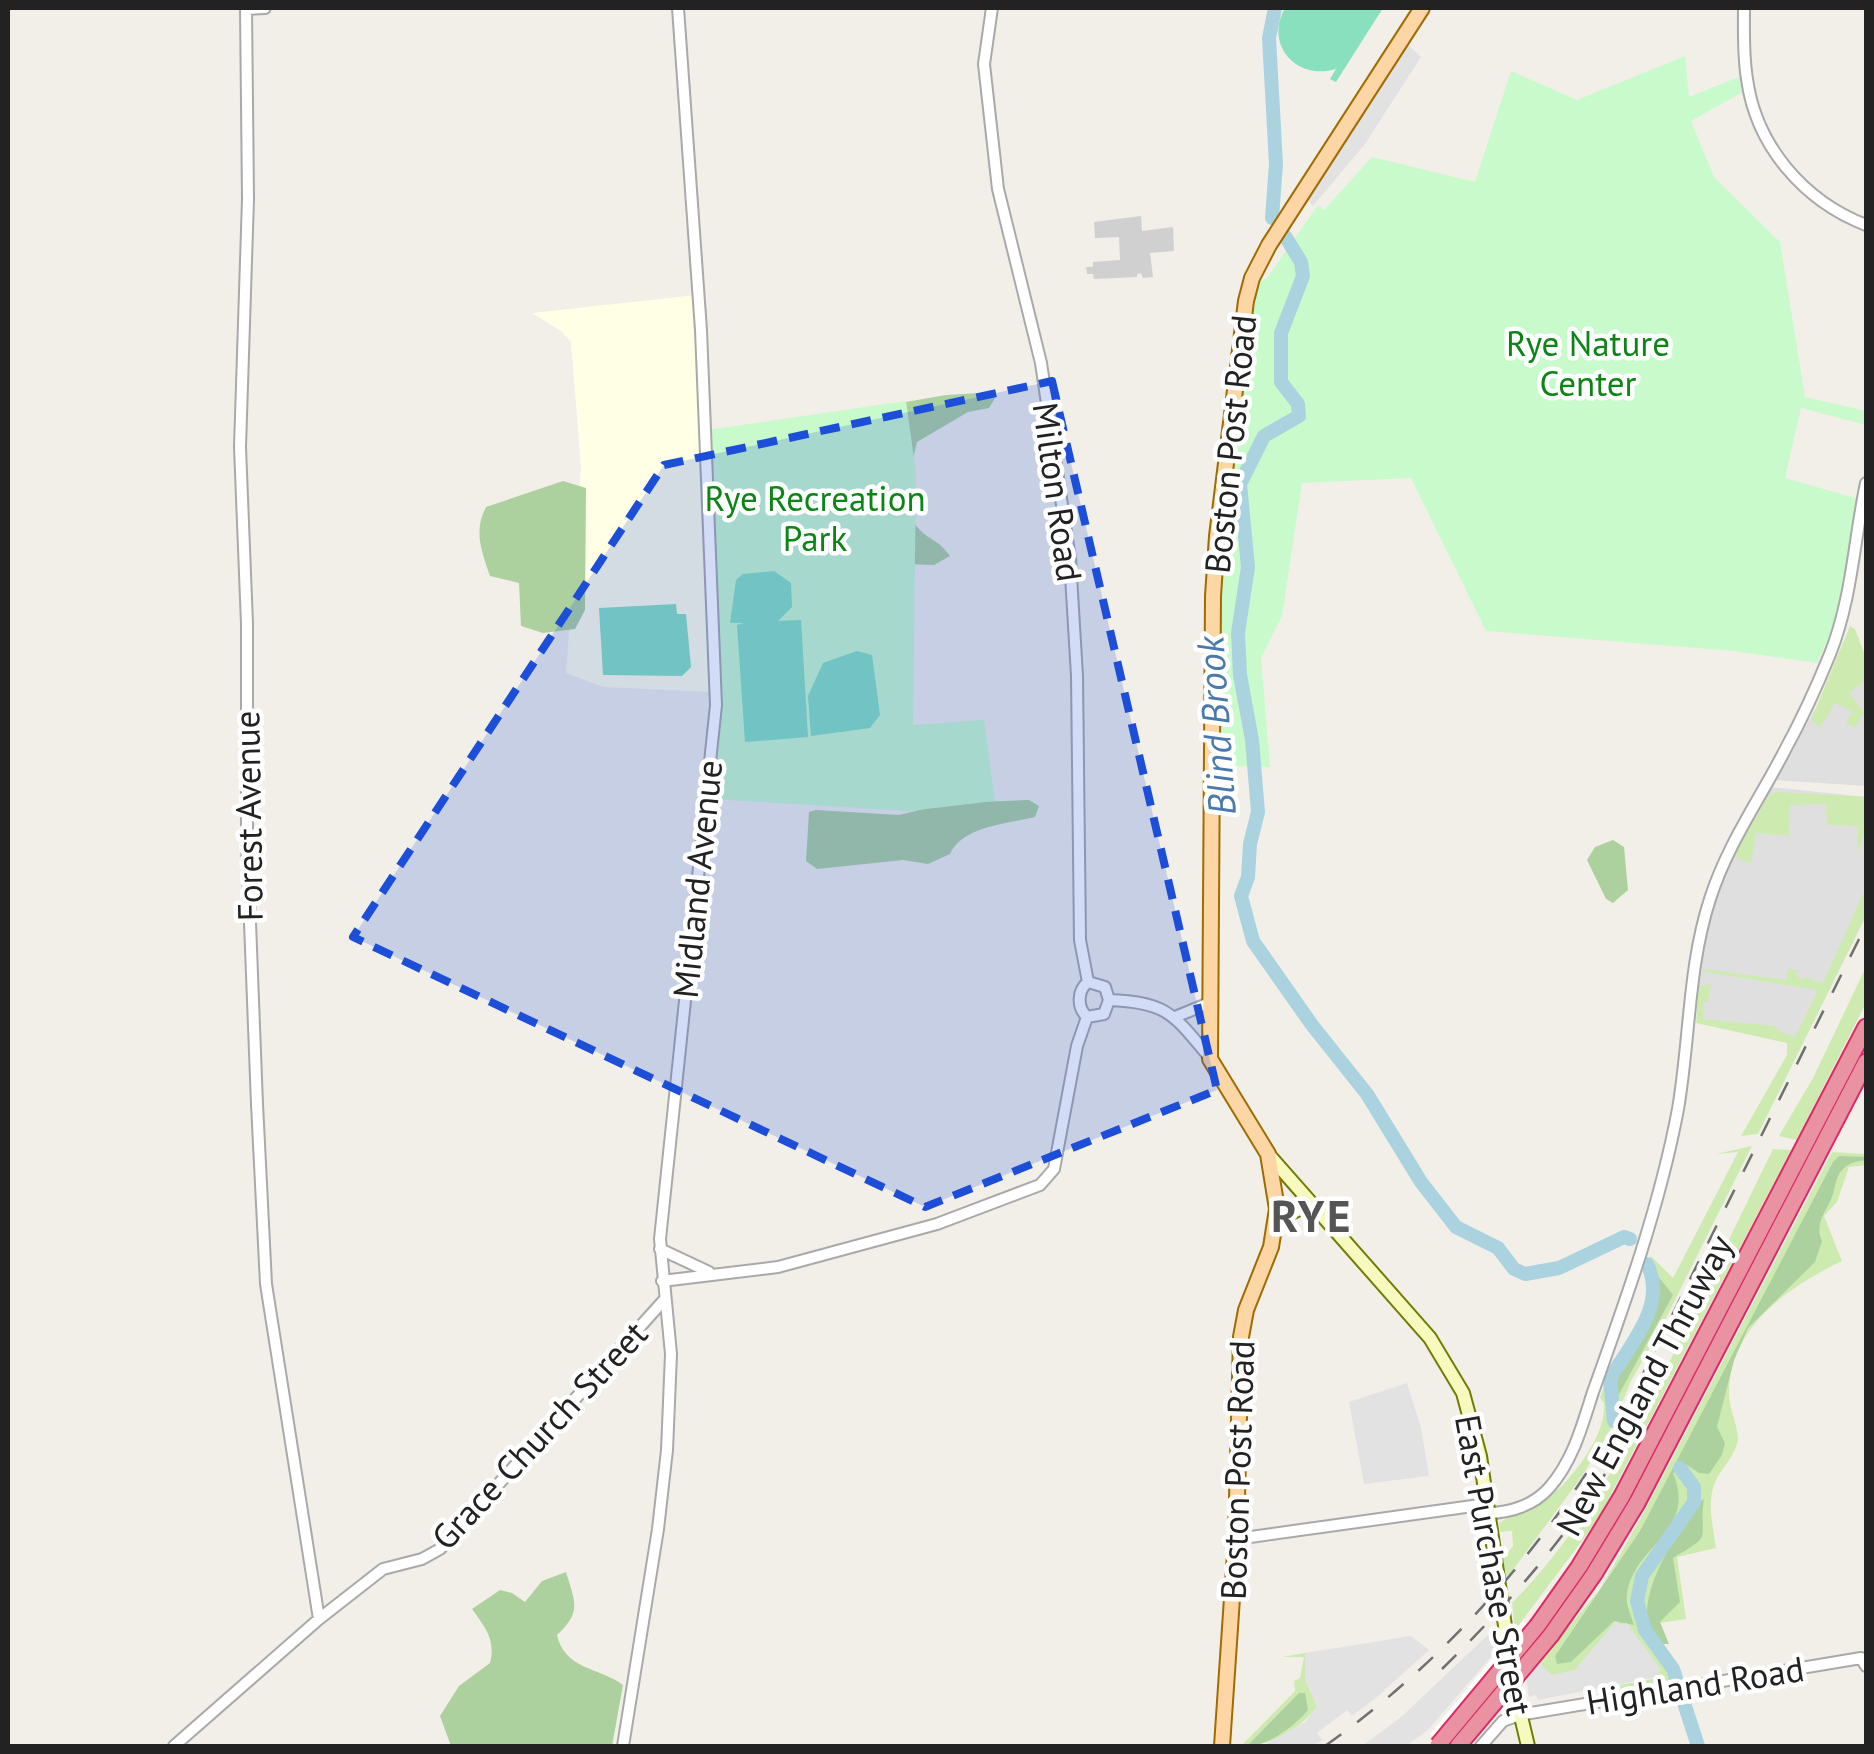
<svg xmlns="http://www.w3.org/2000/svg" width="1874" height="1754" viewBox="0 0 1874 1754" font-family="'PT Sans',sans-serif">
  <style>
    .residential { fill: #e0dfdf }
    .education { fill: #ffffe5 }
    .religious { fill: #d0d0d0 }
    .grass { fill: #cdebb0 }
    .forest { fill: #add19e }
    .park { fill: #c8facc }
    .pitch { fill: #88e0be }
    .parking { fill: #e2e2e2 }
    .pier { fill: #fff }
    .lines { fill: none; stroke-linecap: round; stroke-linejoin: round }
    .river { stroke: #aad3df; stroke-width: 14 }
    .tertiary-casing { stroke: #a9a9a9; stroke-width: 14 }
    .secondary-casing { stroke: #707d05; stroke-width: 16 }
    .primary-casing { stroke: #a06b00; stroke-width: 18 }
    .motorway-casing { stroke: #dc2a67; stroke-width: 19 }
    .tertiary { stroke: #fff; stroke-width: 10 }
    .secondary { stroke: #f7fabf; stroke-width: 12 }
    .primary { stroke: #fcd6a4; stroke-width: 14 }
    .motorway { stroke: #e892a2; stroke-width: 15 }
    .rail { stroke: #707070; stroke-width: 2.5; stroke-dasharray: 20 20; stroke-linecap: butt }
    .motorway-bridge-casing { stroke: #dc2a67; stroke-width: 19; stroke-linecap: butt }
    .motorway-bridge { stroke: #e892a2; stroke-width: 15 }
    .marked { fill: #1d4ed8; fill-opacity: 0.2; stroke: #1d4ed8; stroke-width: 8; stroke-dasharray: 20 12; stroke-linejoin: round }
    .labels { text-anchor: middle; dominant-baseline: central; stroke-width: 9; stroke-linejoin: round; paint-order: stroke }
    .park-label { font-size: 35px; fill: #0c8416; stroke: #fff }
    .street-label { font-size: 35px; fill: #222; stroke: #fff }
    .water-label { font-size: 38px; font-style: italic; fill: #4a7aab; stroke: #fff }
    .district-label { font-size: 45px; font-weight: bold; letter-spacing: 2.5px; fill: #555; stroke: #fff }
  </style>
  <rect width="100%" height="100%" fill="#f2efe9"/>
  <path class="residential" d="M1846 653 1866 662V786L1776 780Z
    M1770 787 1866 797V901L1796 1042 1697 1022 1699 972 1709 913 1727 864Z"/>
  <path class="education" d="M696 295 712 692 603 687 566 673 581 468 571 342 561 331 532 313Z"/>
  <path class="religious" d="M1141 216 1142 231 1173 227 1174 251 1150 253 1153 277 1143 278 1141 273 1137 274V277L1094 279 1093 274H1087L1086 267H1093V262L1120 260 1119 237 1095 238 1094 222Z"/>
  <path class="grass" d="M1850 626 1855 629 1866 658V680L1849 693 1864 712 1855 728 1846 723 1852 711 1835 703 1820 728 1811 720Z
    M1777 792 1866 797V830L1857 854 1858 826 1827 825 1826 804 1790 805 1789 836 1756 833 1751 863 1738 859 1735 853 1769 795Z
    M1866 887V916L1758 1134 1741 1136 1787 1055V1043L1696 1023 1699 986 1711 984 1708 1002H1704L1703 1019 1775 1026 1781 1032 1795 1037 1818 990 1704 972 1703 969 1786 980 1788 969 1798 970 1795 974 1801 980 1805 977 1823 983Z
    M1866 967V1003L1802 1129 1796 1140 1779 1136 1813 1078Z
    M1752 1146 1661 1328 1631 1381 1612 1427 1582 1476 1507 1578 1503 1559 1513 1546 1512 1531 1500 1532 1499 1523C1509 1515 1524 1514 1536 1507 1565 1489 1607 1438 1604 1403L1600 1398 1613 1360 1622 1358C1636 1328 1655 1304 1644 1272L1651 1256 1673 1278 1738 1152 1716 1154Z
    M1773 1149 1791 1150 1597 1521 1515 1630 1512 1603C1588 1526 1636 1431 1683 1334 1713 1272 1743 1211 1773 1149Z
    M1832 1152 1866 1154V1165L1849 1167 1837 1202 1824 1216 1842 1261C1789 1287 1729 1326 1729 1394 1729 1409 1738 1425 1738 1439 1737 1453 1722 1468 1716 1480 1706 1501 1713 1526 1716 1548L1677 1557 1686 1619 1660 1623 1662 1642 1681 1678 1621 1689 1620 1685 1657 1678V1673L1575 1670 1552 1676 1539 1663 1600 1589 1642 1516Z
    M1305 1653V1679L1317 1707C1292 1736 1271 1746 1233 1746H1241L1295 1691 1294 1681 1300 1678 1304 1657H1282Z"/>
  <path class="forest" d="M995 392V398L989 408 968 412 917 442C911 470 895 505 919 529 930 541 938 539 950 556L934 565 901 564 819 417 946 395Z
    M563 481 586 488 585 610 575 629 543 633 521 626 519 583 490 576C482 552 473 531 486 507Z
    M1029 800 1039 806 1035 817C1007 824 963 826 950 854L928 864 903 860 817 869 806 861 809 812 816 810 899 815 949 803Z
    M1613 840 1624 847 1628 890 1613 903 1606 899 1587 860 1595 847Z
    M1839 1156 1866 1157V1160C1858 1161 1851 1162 1844 1168 1835 1176 1836 1186 1832 1197 1826 1212 1814 1224 1822 1241L1815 1262 1748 1328 1734 1360 1717 1427 1725 1443 1722 1455 1709 1474 1699 1473 1687 1465 1673 1473C1698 1532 1633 1545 1627 1594 1625 1603 1631 1615 1634 1625L1614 1621 1571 1662 1557 1664 1555 1656 1640 1531 1833 1162Z
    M1649 1265 1673 1295 1617 1398 1605 1399C1605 1365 1649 1330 1652 1296 1652 1286 1648 1276 1649 1265Z
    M1704 1498C1698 1542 1716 1533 1673 1558L1680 1602 1660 1622 1669 1644H1657C1625 1605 1678 1530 1704 1498Z
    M566 1572C575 1602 582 1612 557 1635 565 1670 599 1667 623 1685L612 1746H451L440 1716 459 1686 490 1663C496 1640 485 1627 472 1609L500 1590 512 1593 525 1602 542 1581Z
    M1299 1693H1305L1308 1710C1296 1725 1267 1747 1247 1746Z"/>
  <path class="park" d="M1685 56 1689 97 1741 76 1743 92 1691 121 1714 177 1780 242 1805 397 1866 411V425L1801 408 1785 478 1859 499 1843 605 1817 663 1734 651 1486 631 1411 478 1302 483 1282 616 1261 658 1270 767 1217 766 1218 588 1249 314 1256 282 1267 278 1318 205 1324 210 1372 157 1475 182 1511 71 1577 100Z
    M906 401 916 473 913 725 984 720 995 801 909 811 711 799 719 703 708 430Z"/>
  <path class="pitch" d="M1285 8H1383L1336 82 1330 79 1336 69C1296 81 1264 44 1285 8Z
    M774 571 791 583 792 607 778 621 801 620 808 737 745 742 737 625 744 623H730L736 580 743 574Z
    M676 604 677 614H686L691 667 682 676 603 675 599 608Z
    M857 651 872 655 880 715 870 728 811 736 808 696 823 663Z"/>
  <path class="parking" d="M1408 45 1421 57 1365 144 1313 206 1308 200Z
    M1407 1383 1421 1428 1429 1476 1364 1484 1349 1402Z
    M1616 1621 1621 1625 1627 1623 1661 1670 1657 1673V1677L1538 1700 1536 1695 1529 1697 1522 1648 1552 1675 1575 1670Z
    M1490 1633 1496 1651 1428 1730 1406 1746H1362L1400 1718Z
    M1411 1636 1429 1650 1377 1697 1352 1716 1347 1710 1317 1733 1322 1740 1312 1746H1263L1305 1722 1317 1707 1305 1679V1653Z"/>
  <path class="pier" d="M1523 1621 1553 1646 1470 1746H1445L1430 1734Z"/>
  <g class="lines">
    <path class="river" d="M1272 218 1276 164 1269 38 1275 8
      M1285 236 1301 262 1303 276 1281 333V382L1298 404 1299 416 1264 436 1240 484 1248 567 1238 633 1240 675 1252 740 1258 812 1250 844 1248 877 1241 896 1253 941 1312 1025 1367 1094 1421 1182 1456 1227 1498 1248 1514 1269 1525 1274 1559 1268 1624 1237 1630 1239
      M1614 1421 1610 1379C1630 1344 1668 1305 1647 1264
      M1680 1468 1694 1487V1502L1642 1576 1637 1601 1645 1630 1673 1669 1698 1746"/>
    <g class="tertiary-casing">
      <path id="tertiary" d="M246 8 248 199 240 447 247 624V845L257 1104 266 1284 319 1619
        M992 8 984 64 998 189 1041 363 1070 559 1077 676 1080 940 1088 982
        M1744 8C1744 31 1743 55 1747 79 1756 146 1804 201 1866 225
        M246 9 265 8
        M1109 1000C1168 1002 1174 1015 1210 1058
        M1087 1017 1104 1014 1109 1000 1105 987 1088 982
        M1087 1017C1077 1007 1077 991 1088 982
        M1175 1017 1209 1003
        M660 1249 709 1272
        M662 1281 778 1267 937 1224 1040 1185 1054 1169 1077 1046 1087 1017
        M1488 1513C1510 1513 1534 1505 1549 1488 1573 1461 1582 1426 1593 1392 1626 1300 1660 1205 1678 1109 1690 1039 1688 966 1710 899 1727 845 1760 799 1785 750 1802 719 1817 686 1830 654 1852 599 1854 540 1866 483
        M1236 1539 1487 1504
        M174 1746 319 1619 383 1569 422 1559 440 1549 665 1299
        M623 1746 658 1529 667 1450 671 1354 660 1239 716 705 701 330 678 8
        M1481 1746 1503 1721 1519 1715 1861 1658 1866 1666"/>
    </g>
    <g class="secondary-casing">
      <path id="secondary" d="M1268 1154 1430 1338 1463 1393 1480 1456 1514 1687 1528 1746
        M1276 1220 1310 1204"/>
    </g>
    <g class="primary-casing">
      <path id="primary" d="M1222 1746 1236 1539 1241 1337 1246 1310 1271 1247 1277 1209 1268 1154 1210 1059 1213 596 1217 536 1246 301 1252 278 1269 245 1422 8"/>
    </g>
    <g class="motorway-casing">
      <path id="motorway" d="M1538 1625 1579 1567 1622 1496 1866 1027
        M1551 1635 1594 1574 1637 1503 1866 1062"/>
    </g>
    <use href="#tertiary" class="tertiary"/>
    <use href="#secondary" class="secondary"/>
    <use href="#primary" class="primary"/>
    <use href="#motorway" class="motorway"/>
    <path class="rail" d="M1442 1669C1503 1609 1559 1547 1605 1474
      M1325 1746C1448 1659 1549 1543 1624 1412L1866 925"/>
    <g class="motorway-bridge-casing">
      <path id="motorway-bridge" d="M1438 1745 1538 1625
        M1458 1746 1551 1635"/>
    </g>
    <use href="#motorway-bridge" class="motorway-bridge"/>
  </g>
  <path class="marked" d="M1052 381 1217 1090 925 1207 353 937 664 465Z"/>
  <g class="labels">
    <g class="park-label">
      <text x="1588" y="343">Rye Nature<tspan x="1588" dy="40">Center</tspan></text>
      <text x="815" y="498">Rye Recreation<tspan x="815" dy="40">Park</tspan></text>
    </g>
    <g class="street-label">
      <text transform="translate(1230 444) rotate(-84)">Boston Post Road</text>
      <text transform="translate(1058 492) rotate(82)">Milton Road</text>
      <text transform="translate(248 816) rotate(-91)">Forest Avenue</text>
      <text transform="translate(697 879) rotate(-84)">Midland Avenue</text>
      <text transform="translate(1644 1385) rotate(-62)">New England Thruway</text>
      <text transform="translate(539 1435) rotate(-47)">Grace Church Street</text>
      <text transform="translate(1237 1470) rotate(-88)">Boston Post Road</text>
      <text transform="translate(1494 1565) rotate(80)">East Purchase Street</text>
      <text transform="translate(1695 1685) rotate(-9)">Highland Road</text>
    </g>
    <g class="water-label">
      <text transform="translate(1215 726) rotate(-94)">Blind Brook</text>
    </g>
    <g class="district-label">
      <text x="1312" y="1215">RYE</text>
    </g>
  </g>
  <rect width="1874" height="1754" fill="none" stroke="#222222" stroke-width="20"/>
</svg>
